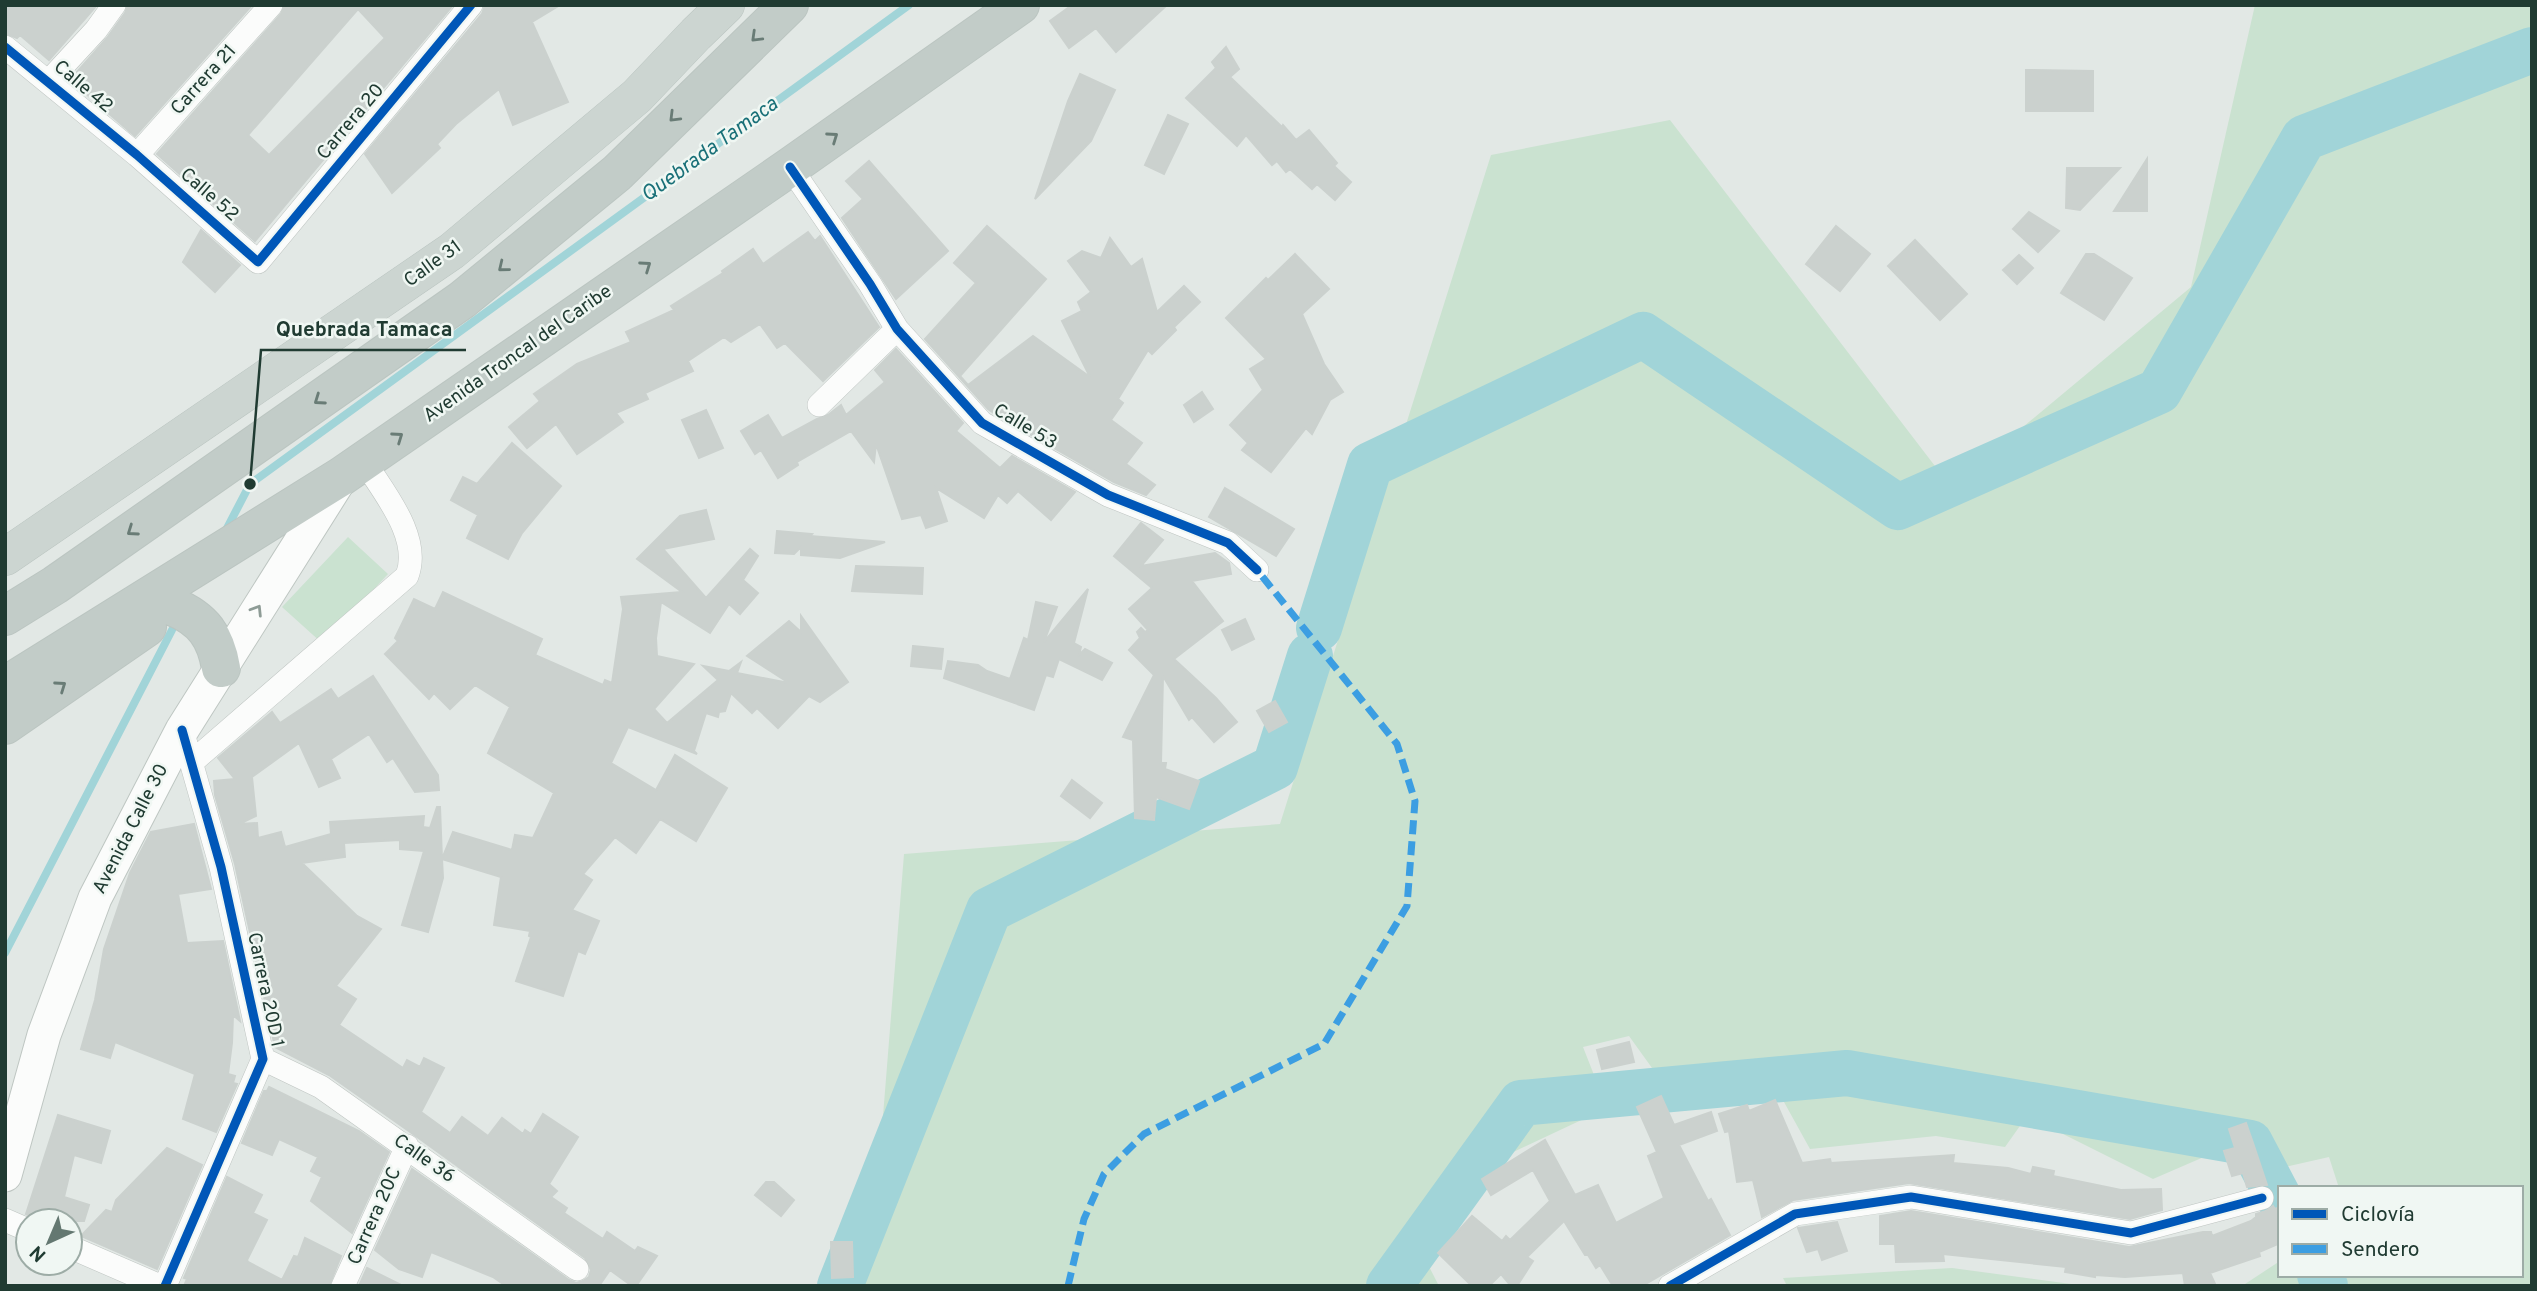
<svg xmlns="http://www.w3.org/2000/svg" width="2537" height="1291" viewBox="0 0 2537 1291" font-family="Overpass,sans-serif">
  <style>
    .green { fill: #cae2d0 }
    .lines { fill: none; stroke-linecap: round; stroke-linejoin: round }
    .stream { stroke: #a1d4d8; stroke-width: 8 }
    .river { stroke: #a1d4d8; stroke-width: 46 }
    .building { fill: #cbd1ce; stroke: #cbd1ce; stroke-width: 2; fill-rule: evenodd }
    .minor-casing { stroke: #bfc5c2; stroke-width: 24 }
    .secondary-casing { stroke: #bec6c2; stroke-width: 35 }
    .primary-casing { stroke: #bbc5c1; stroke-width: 38 }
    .trunk-casing { stroke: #bbc5c1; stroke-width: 40 }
    .minor { stroke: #fbfcfb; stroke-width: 23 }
    .secondary { stroke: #fbfcfb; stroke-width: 33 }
    .primary { stroke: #ccd5d1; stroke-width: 37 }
    .trunk { stroke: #c2ccc8; stroke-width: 38 }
    .quiet { stroke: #3c9ee2; stroke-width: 7; stroke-dasharray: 14 7; stroke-linecap: butt }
    .cycleway-casing { stroke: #f0f7f3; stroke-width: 13 }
    .cycleway { stroke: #0057b8; stroke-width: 9 }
    .oneway { stroke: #697c76 }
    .oneway2 { stroke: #8e9c96 }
    .labels { text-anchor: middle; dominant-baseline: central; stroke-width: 5; stroke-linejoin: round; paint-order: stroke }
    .street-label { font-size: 19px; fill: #203b32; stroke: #f0f7f3 }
    .water-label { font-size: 21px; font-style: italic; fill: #197078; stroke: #f0f7f3 }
    .leader { fill: none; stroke: #203b32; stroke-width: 2.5 }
    .callout-dot { fill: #203b32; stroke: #f0f7f3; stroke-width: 2.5 }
    .callout-label { font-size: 21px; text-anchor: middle; font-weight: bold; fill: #203b32; stroke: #f0f7f3; stroke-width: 5; stroke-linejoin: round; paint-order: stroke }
  </style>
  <rect width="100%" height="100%" fill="#e2e8e5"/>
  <path class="green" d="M2255 5H2532V1286H2242L2280 1261V1275H2521V1188H2339L2329 1157 2271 1170 2257 1134 2153 1179 2027 1116 2005 1147 1936 1136 1810 1149 1779 1093 1683 1111 1629 1036 1583 1047 1607 1108 1509 1154 1419 1247 1439 1286H864L865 1268 889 1202 879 1166 904 854 1280 824 1491 155 1670 120 1951 487 2191 287Z
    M348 537 388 574 323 644 282 607Z
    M1952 1268 2086 1286H1787L1783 1278Z"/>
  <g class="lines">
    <path class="stream" d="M225 532 250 484 909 5
      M5 953 172 630"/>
    <path class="river" d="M1319 628 1370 465 1643 335 1898 507 2159 391 2304 138 2532 50
      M2320 1275 2325 1286
      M840 1286 989 910 1275 767 1310 656
      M1389 1286 1521 1103 1847 1073 2250 1143 2280 1200"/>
  </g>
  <path class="building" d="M5 5H97L49 60 20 35 17 38 5 33Z
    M128 5H252L135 136 70 80 107 38 125 13Z
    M285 5H453L255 241 157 154 281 14ZM358 9 385 38 269 155 248 135Z
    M485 5H560L532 22 568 102 513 125 499 89 456 124 437 144 440 148 392 193 365 154 482 14Z
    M1072 5H1167L1116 52 1096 28 1069 48 1050 21Z
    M1226 47 1239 69 1230 77 1282 127 1283 125 1296 140 1309 130 1337 163 1334 166 1351 182 1335 200 1317 184 1312 189 1290 169 1286 172 1277 161 1272 165 1246 135 1237 146 1186 98 1216 68 1212 62Z
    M2026 70 2093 71V111H2026Z
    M1080 74 1115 90 1091 141 1035 199 1068 101Z
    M1168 115 1188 124 1164 174 1145 165Z
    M2147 159V211H2114Z
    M869 161 948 251 896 299 842 218 863 199 846 181Z
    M2067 168H2120L2080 210 2066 208Z
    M2029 212 2059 231 2038 252 2013 229Z
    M987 226 1046 279 960 376 968 385 1033 336 1090 377 1062 321 1082 311 1078 302 1091 292 1068 261 1082 251 1101 258 1110 238 1131 267 1142 259 1157 312 1184 286 1200 302 1174 327 1176 330 1152 354 1148 350 1118 399 1123 403 1111 420 1142 443 1126 464 1155 485 1146 495 1114 482 998 416 988 409 925 339 976 283 954 263Z
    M1836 226 1870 254 1840 291 1806 264Z
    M201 230 240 265 215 292 183 262Z
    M808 232 815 241 820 236 879 327 823 381 785 343 777 348 760 324 731 342 724 337 688 361 693 371 645 393 648 399 616 413 623 422 577 454 556 424 527 448 509 427 540 401 534 394 577 364 631 342 626 332 674 310 671 306 723 273 722 271 753 249 763 264Z
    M1915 240 1967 294 1940 320 1888 266Z
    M1295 254 1329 289 1302 314 1324 364 1343 392 1330 400 1312 434 1306 428 1271 472 1242 450 1248 443 1230 425 1263 390 1250 369 1266 359 1226 318 1266 278 1268 280Z
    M2086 254H2094L2132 278 2104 320 2061 293Z
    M2019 255 2033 268 2017 284 2003 270Z
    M896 349 963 423 956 431 1000 468 1012 456 1075 492 1051 520 1018 491 1007 503 998 495 984 518 936 488 947 521 926 528 921 515 902 519 876 444 874 462 851 431 797 462 798 465 778 478 761 450 755 454 741 431 768 415 782 438 817 419 828 415 841 405 846 415 885 382 875 370Z
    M1202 392 1213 409 1194 422 1184 405Z
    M706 410 723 448 699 458 682 420Z
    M512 443 561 486 522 533 508 559 467 538 478 515 451 500 463 477 477 484Z
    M1225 488 1294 529 1276 556 1209 517Z
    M706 510 714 539 663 549 706 598 750 549 758 556 743 580 758 593 740 614 729 604 710 633 661 602 656 638 657 656 694 664 654 709 667 723 718 680 703 666 729 671 741 662 737 673 789 683 747 656 789 621 801 632V616L848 682 820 702 809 696 778 728 757 708 752 713 731 693 725 711 719 712 718 717 706 713 694 751 697 754 628 727 611 763 656 790 675 755 727 788 696 841 660 819 636 853 615 837 583 874 592 880 572 910 599 921 585 954 578 951 563 996 516 981 531 937 529 936 530 931 494 925 501 877 442 859 443 878 428 932 402 925 424 851 400 849V840L344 843 345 857 302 863 357 916 381 929 336 986 356 999 339 1025 403 1068 407 1060 420 1067 424 1058 444 1068 421 1112 450 1133 462 1117 488 1136 502 1118 523 1134 525 1130 531 1134 543 1114 578 1137 549 1184 557 1191 551 1197 567 1208 564 1213 603 1239 607 1232 635 1251 638 1247 657 1256 636 1286H632L610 1270 599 1286H506L493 1277 431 1252 422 1277 399 1269 375 1250 412 1169 569 1280 576 1283 583 1281 589 1277 591 1270 585 1258 413 1134 329 1075 275 1047 235 864 215 795 214 781 235 779 218 758 272 712 280 723 331 689 338 699 373 676 438 775 439 790 415 792 393 758 387 762 369 734 331 759 340 778 319 787 299 743 252 777 256 816 239 824 257 823 258 838 281 832 285 847 331 834 330 822 424 816 423 827 430 828 437 807H440L442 859 453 832 512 850 515 835 533 838 554 793 488 753 510 707 475 685 450 709 434 693 429 699 385 654 398 641 395 638 414 599 435 609 443 592 542 639 535 655 603 685 605 680 612 683 623 609 621 597 682 592 637 559 680 516Z
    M1141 523 1163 540 1141 566 1215 553 1229 563 1231 574 1192 581 1223 621 1174 659 1216 698 1237 722 1214 742 1192 717 1189 720 1163 676 1161 763H1166L1165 769 1199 781 1189 809 1156 797 1154 820 1135 818 1133 740 1123 737 1154 675 1129 650 1140 638 1137 632 1141 628 1145 632 1148 630 1129 609 1152 588 1114 556Z
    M777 531 812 534 810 536 885 542 840 558 801 555V547L794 554 775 553Z
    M856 566 923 568 922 594 852 591Z
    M1088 589 1074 643 1081 647 1079 655 1085 649 1112 663 1102 680 1059 659 1053 677 1046 675 1034 710 944 678 948 661 978 665 987 671 1010 679 1024 638 1028 640 1036 602 1057 607 1044 642Z
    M1245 619 1254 639 1232 650 1222 630Z
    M913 646 943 649 941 669 911 666Z
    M1275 701 1287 722 1269 732 1257 711Z
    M1072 780 1102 803 1090 818 1061 796Z
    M194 824 211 889 178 894 187 943 223 941 240 1021 233 1015 232 1043 228 1074 235 1076 233 1083 237 1084 216 1132 183 1119 195 1074 115 1042 110 1058 81 1049 95 1000 104 949 130 873 151 832Z
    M1629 1042 1634 1062 1602 1069 1597 1050Z
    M269 1087 359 1131 389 1152 352 1233 311 1201 322 1177 311 1171 318 1157 279 1139 272 1155 242 1143 264 1091H267Z
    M1661 1096 1674 1125 1711 1112 1717 1131 1679 1145 1708 1201 1711 1199 1730 1235 1642 1286H1613L1600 1265 1596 1268 1588 1255H1585L1564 1221 1527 1257 1533 1261 1517 1286H1511L1501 1274 1489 1286H1472L1438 1253 1472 1216 1502 1241 1506 1236 1510 1240 1550 1201 1533 1170 1491 1195 1482 1179 1545 1140 1575 1195 1598 1185 1616 1223 1664 1198 1648 1156 1657 1152 1637 1107Z
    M1775 1100 1802 1163 1830 1159 1831 1163 1954 1155 1953 1163 2008 1168 2031 1174 2033 1167 2054 1171 2053 1176 2121 1190 2161 1189 2162 1210 2130 1219 1909 1183 1793 1200 1762 1217 1753 1180 1737 1182 1729 1131 1725 1132 1719 1114 1747 1105 1749 1111Z
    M58 1115 110 1131 101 1163 74 1155 64 1197 89 1205 84 1221H39L26 1214Z
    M2246 1123 2253 1143 2267 1185 2247 1187 2243 1173 2232 1176 2224 1151 2235 1148 2229 1129Z
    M167 1148 202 1165 157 1269 81 1236 106 1210 112 1212 116 1200Z
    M227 1177 262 1195 253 1213 267 1220 247 1260 248 1262 282 1280 294 1256 298 1257 305 1238 341 1256 329 1286H184L187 1279 184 1278Z
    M766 1182H774L794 1200 781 1216 755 1195Z
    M2273 1206 2275 1209 2280 1207V1243L2259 1252 2260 1256 2210 1273 2216 1286H2185L2183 1273 2125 1277 2095 1275V1277L2065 1272 2066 1267 1943 1254 1944 1261 1896 1262 1895 1244H1880V1216L1911 1211 2129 1247 2203 1232H2211L2212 1236 2251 1221 2256 1217V1214L2266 1211Z
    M1837 1222 1847 1251 1822 1260 1818 1249 1807 1252 1798 1228Z
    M831 1242H852L853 1277 832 1278Z
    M367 1268 403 1286H359Z"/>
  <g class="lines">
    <g class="minor-casing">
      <path id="minor" d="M5 47 137 155 258 262 471 5
        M49 81 96 30 114 5
        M137 155 271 5
        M790 167 870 284 897 329 982 423 1108 495 1228 543 1257 570
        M819 405 897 329
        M191 763 407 576C422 537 383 492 364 461
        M263 1059 321 1087 577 1269
        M5 1220 28 1230
        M70 1247 160 1286
        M165 1286 263 1059 221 867 182 730
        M343 1286 407 1146
        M1670 1286 1795 1214 1911 1197 2131 1233 2262 1198"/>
    </g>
    <g class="secondary-casing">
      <path id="secondary" d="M5 1175 44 1035 95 898 182 730 342 476"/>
    </g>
    <g class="primary-casing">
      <path id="primary" d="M5 557 452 251 637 96 696 34 726 5"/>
    </g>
    <g class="trunk-casing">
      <path id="trunk" d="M174 607C203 619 216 637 221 668
        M5 616 55 585 462 300 617 173 789 5
        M5 686 342 476 790 167 1020 5
        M5 725 147 627"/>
    </g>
    <use href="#minor" class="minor"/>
    <use href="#secondary" class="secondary"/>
    <use href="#primary" class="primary"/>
    <use href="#trunk" class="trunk"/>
    <path class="quiet" d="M1068 1286 1084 1219 1104 1174 1144 1134 1324 1044 1407 906 1415 801 1397 744 1257 570"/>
    <g class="cycleway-casing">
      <path id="cycleway" d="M5 47 137 155 258 262 471 5
        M790 167 870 284 897 329 982 423 1108 495 1228 543 1257 570
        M165 1286 263 1059 221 867 182 730
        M1670 1286 1795 1214 1911 1197 2131 1233 2262 1198"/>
    </g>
    <use href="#cycleway" class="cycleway"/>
  </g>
  <defs><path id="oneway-chevron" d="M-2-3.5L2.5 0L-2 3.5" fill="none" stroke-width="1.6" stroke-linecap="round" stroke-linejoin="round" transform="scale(1.75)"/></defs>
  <g class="oneway">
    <use href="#oneway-chevron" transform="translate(756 37) rotate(136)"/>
    <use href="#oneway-chevron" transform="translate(674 117) rotate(135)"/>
    <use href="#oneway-chevron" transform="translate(833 137) rotate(-35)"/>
    <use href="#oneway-chevron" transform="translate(646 266) rotate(-35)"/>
    <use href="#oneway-chevron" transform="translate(503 267) rotate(141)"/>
    <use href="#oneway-chevron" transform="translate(319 400) rotate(145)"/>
    <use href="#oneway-chevron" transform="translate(398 437) rotate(-35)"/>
    <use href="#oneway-chevron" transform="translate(132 531) rotate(145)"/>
    <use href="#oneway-chevron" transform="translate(61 686) rotate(-35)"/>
  </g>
  <use class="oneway2" href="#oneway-chevron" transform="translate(257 610) rotate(-58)"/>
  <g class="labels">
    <g class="street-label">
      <text transform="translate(204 80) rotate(-48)">Carrera 21</text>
      <text transform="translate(83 87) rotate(40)">Calle 42</text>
      <text transform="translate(351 122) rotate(-50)">Carrera 20</text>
      <text transform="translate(209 195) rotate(41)">Calle 52</text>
      <text transform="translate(433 264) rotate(-36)">Calle 31</text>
      <text transform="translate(518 354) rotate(-35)">Avenida Troncal del Caribe</text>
      <text transform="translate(1025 427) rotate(31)">Calle 53</text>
      <text transform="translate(131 829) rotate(-63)">Avenida Calle 30</text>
      <text transform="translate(265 990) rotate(78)">Carrera 20D 1</text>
      <text transform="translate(424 1159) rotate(35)">Calle 36</text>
      <text transform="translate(375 1216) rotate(-66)">Carrera 20C</text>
    </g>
    <g class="water-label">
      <text transform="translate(710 150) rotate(-36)">Quebrada Tamaca</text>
    </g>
  </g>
  <path class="leader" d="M250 484L261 350H466"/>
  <circle class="callout-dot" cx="250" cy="484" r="7"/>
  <g class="callout-label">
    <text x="364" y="336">Quebrada Tamaca</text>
  </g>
  <rect width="2537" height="1291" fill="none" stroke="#203b32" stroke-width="14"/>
  <rect x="2278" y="1186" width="245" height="91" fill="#f0f7f3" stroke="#9daca6" stroke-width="2"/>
  <rect x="2292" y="1209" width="35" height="10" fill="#0057b8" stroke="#9daca6" stroke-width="2"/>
  <text x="2341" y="1221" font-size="21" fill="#203b32">Ciclovía</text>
  <rect x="2292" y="1244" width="35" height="10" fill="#3c9ee2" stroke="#9daca6" stroke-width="2"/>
  <text x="2341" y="1256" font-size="21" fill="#203b32">Sendero</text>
  <g transform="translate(49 1242) rotate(224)"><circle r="33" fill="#f0f7f3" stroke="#9daca6" stroke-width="2"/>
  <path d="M0-5L12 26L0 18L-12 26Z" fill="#647871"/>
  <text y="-10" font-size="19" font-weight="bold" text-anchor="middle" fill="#203b32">N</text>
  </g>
</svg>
